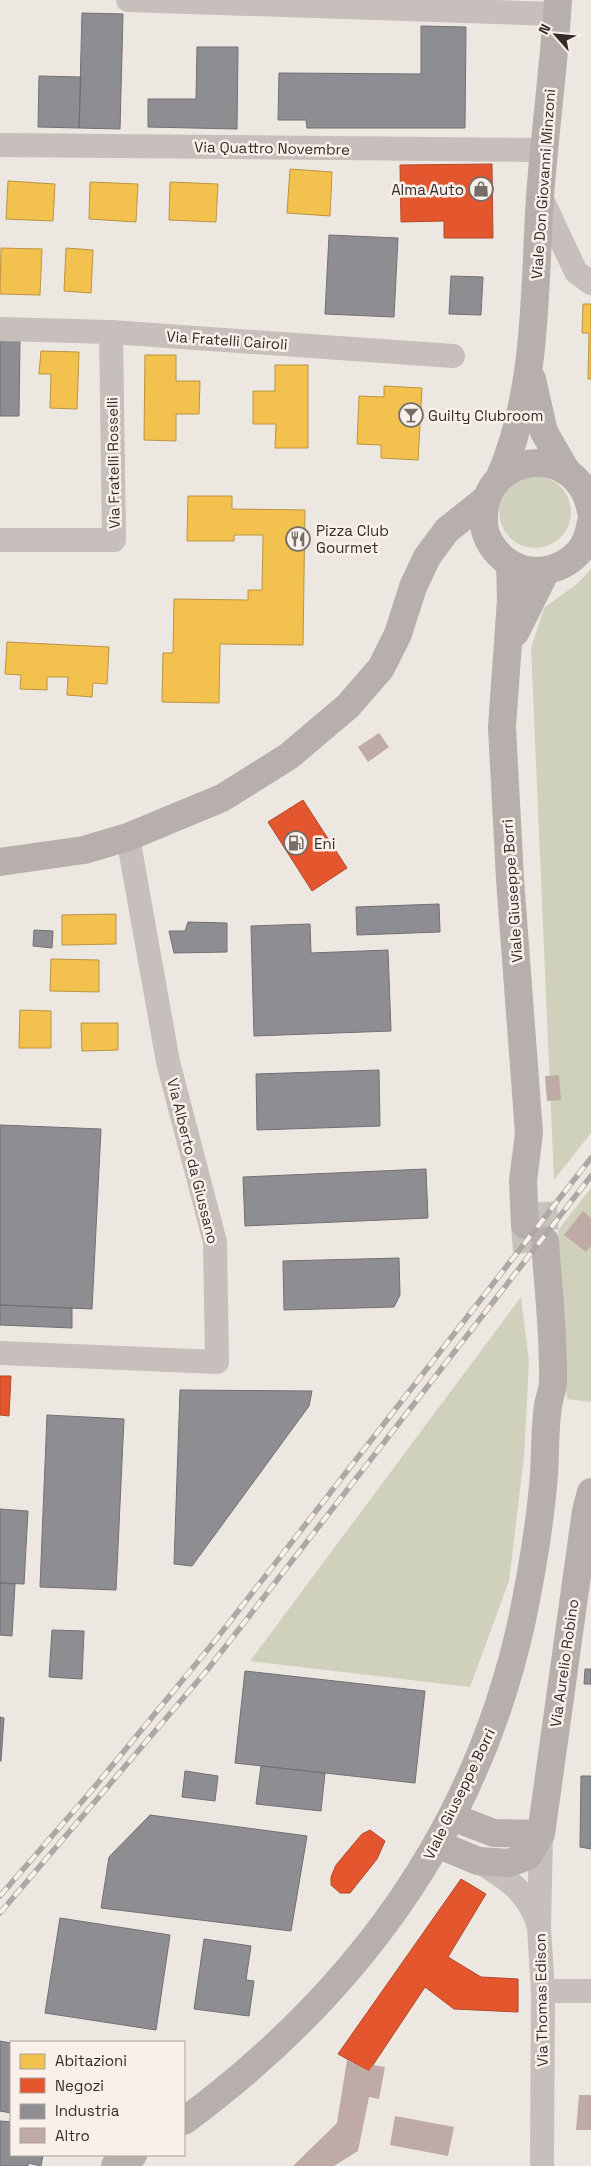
<svg xmlns="http://www.w3.org/2000/svg" width="591" height="2166" viewBox="0 0 591 2166" font-family="'Space Grotesk',sans-serif">
  <style>
    .green { fill: #d0d1bd }
    .homes { fill: #f2c14e; stroke: #ba9443 }
    .shops { fill: #e4572e; stroke: #b04a2d }
    .industry { fill: #8d8d92; stroke: #737073 }
    .building { fill: #bfaaa5 }
    .lines { fill: none; stroke-linecap: round; stroke-linejoin: round }
    .secondary-tunnel { stroke: #c8c2bd; stroke-width: 28; stroke-dasharray: 28 14; stroke-linecap: butt }
    .street { stroke: #c6bfbb; stroke-width: 24 }
    .secondary { stroke: #b6afac; stroke-width: 28 }
    .rail-casing { stroke: #aea8a5; stroke-width: 5.5 }
    .rail { stroke: #f9f0ea; stroke-width: 4; stroke-dasharray: 11; stroke-linecap: butt }
    .labels { text-anchor: middle; dominant-baseline: central; stroke-width: 5; stroke-linejoin: round; paint-order: stroke }
    .street-label { font-size: 15px; fill: #362c2a; stroke: #f9f0ea }
    .poi-label { font-size: 15px; fill: #362c2a; stroke: #f9f0ea; text-anchor: start }
  </style>
  <rect width="100%" height="100%" fill="#ede7e2"/>
  <path class="green" d="M499 512a36 36 0 1 1 72 0a36 36 0 1 1-72 0Z
    M591 569V1133L554 1180 531 648 544 608 578 583Z
    M591 1188V1402L567 1399 558 1230Z
    M521 1297 529 1362 524 1457 509 1581 470 1687 250 1661Z"/>
  <path class="homes" d="M290 169 332 172 330 216 287 213Z
    M8 181 55 184 53 221 6 219Z
    M90 182 138 184 136 222 89 219Z
    M170 182 218 184 216 222 169 220Z
    M1 248 42 249 40 295 0 294Z
    M66 248 93 250 91 293 64 291Z
    M583 304H591V379H588L589 333H582Z
    M41 351 79 352 77 409 50 408 51 374H39Z
    M145 355H176V381H200L199 414H176V441L144 440Z
    M275 365H308V448H275L276 424H253V391H275Z
    M384 386 422 388 418 460 381 458V445L357 444 359 396 384 397Z
    M188 496H232V509L305 510 303 645 220 644 219 703 162 702 163 653H173L174 599 248 600V590H262L263 535H234V541H187Z
    M7 642 109 647 107 684 93 683 92 697 67 695 68 677H47V690L20 689 21 675 5 674Z
    M116 914V944L62 945V915Z
    M51 959 99 960V992L50 991Z
    M20 1010 51 1011V1048H19Z
    M81 1023H118V1050L82 1051Z"/>
  <path class="shops" d="M492 164 493 238H444V221L401 222 400 165Z
    M303 800 347 868 312 891 268 822Z
    M0 1376H11L9 1416 0 1415Z
    M370 1830 385 1841 377 1859 350 1893H340L331 1885V1877L336 1865 362 1834Z
    M461 1879 486 1894 448 1957 481 1977 518 1979V2012L454 2009 425 1987 369 2071 338 2054Z"/>
  <path class="industry" d="M82 13 123 14 120 129 79 128Z
    M421 26 466 27 465 128H307L306 120H278L279 73 421 74Z
    M197 47H238L237 129 148 127V99H196Z
    M39 76 81 77 79 128 38 127Z
    M329 235 398 238 394 317 325 314Z
    M451 276 483 277 481 315 449 314Z
    M0 339H20L19 416H0Z
    M439 904 440 932 357 935 356 907Z
    M188 922 227 923V952L174 953 169 931H185Z
    M310 924 311 953 388 950 391 1031 254 1036 251 926Z
    M34 930 53 931 52 948 33 946Z
    M379 1070 380 1126 257 1130 256 1074Z
    M0 1125 101 1129 92 1309 0 1305Z
    M426 1169 428 1218 245 1226 243 1177Z
    M399 1258 400 1295 394 1307 284 1310 283 1261Z
    M0 1305 72 1308V1328L0 1325Z
    M180 1390 312 1391 309 1406 192 1566 174 1564Z
    M47 1415 124 1419 116 1590 40 1587Z
    M0 1509 28 1511 24 1584 0 1583Z
    M0 1583 15 1584 12 1636 0 1635Z
    M52 1630 84 1631 82 1679 49 1677Z
    M585 1669H591V1684H584Z
    M245 1671 425 1691 415 1783 235 1763Z
    M0 1717 4 1718 1 1761H0Z
    M261 1766 325 1773 321 1811 256 1804Z
    M185 1771 218 1776 215 1801 182 1797Z
    M581 1776H591V1849L580 1847Z
    M150 1815 307 1836 291 1931 101 1908 109 1857Z
    M60 1918 170 1935 156 2030 45 2013Z
    M204 1939 251 1946 246 1980 254 1981 249 2016 194 2009Z
    M0 2041 11 2043V2113L0 2111Z
    M0 2121 11 2122V2155H43L41 2166 28 2163V2166H0Z"/>
  <path class="building" d="M379 733 389 747 368 762 358 747Z
    M559 1075 561 1100 547 1101 545 1076Z
    M583 1211 591 1218V1246L586 1252 564 1235Z
    M347 2060 369 2071 373 2065 385 2067 379 2099 369 2097 358 2151 334 2166H293L337 2123Z
    M579 2095H591V2130H576Z
    M395 2116 454 2127 448 2156 390 2145Z"/>
  <g class="lines">
    <path class="secondary-tunnel" d="M543 1202 545 1241
      M525 1225 528 1263"/>
    <path class="street" d="M128 0 557 14
      M0 145 544 150
      M540 195 576 272 591 283
      M0 329 111 332 453 356
      M0 540H114L111 332
      M0 1353 217 1362 215 1242 168 1062 128 837
      M541 1834 539 1928 543 1991 542 2166
      M478 1861C506 1878 528 1891 538 1924
      M543 1991H591"/>
    <path class="secondary" d="M532 379 544 432 566 470
      M499 479C538 390 534 291 540 196 545 131 554 65 558 0
      M591 512C580 440 480 451 484 522 484 538 495 553 508 562 529 577 560 572 578 553 586 545 589 533 591 522
      M510 564 511 600 502 727 510 879 529 1133 523 1181 525 1225
      M515 633 546 571
      M0 862 84 850 128 837 222 798 289 756 348 706 381 668 398 634 413 587 427 557 447 530 486 499
      M452 1817 494 1833 541 1834
      M437 1844 478 1861 509 1863 528 1856 541 1834 586 1511 591 1492
      M184 2121C356 1994 476 1831 522 1620 531 1576 539 1531 543 1486 546 1460 544 1432 548 1406 549 1398 553 1390 553 1382 554 1335 548 1288 545 1241
      M115 2166 133 2155"/>
    <g class="rail-casing">
      <path id="rail" d="M0 1896 92 1790 214 1642 591 1158
        M0 1913 208 1669 591 1176"/>
    </g>
    <use href="#rail" class="rail"/>
  </g>
  <defs>
    <g id="shop-ring" transform="scale(1.25)"><circle r="9.5" fill="#f9f0ea" stroke="#766d6a" stroke-width="1.5"/><path d="M-5-2.5h2.3a2.7 3.5 0 0 1 5.4 0H5L5.5 6h-11ZM-1.5-2.5h3a1.5 2.3 0 0 0-3 0Z" fill="#766d6a"/></g>
    <g id="bar-ring" transform="scale(1.25)"><circle r="9.5" fill="#f9f0ea" stroke="#766d6a" stroke-width="1.5"/><path d="M-6-5H6L.8 .8V4.5H3.5V6h-7V4.5H-.8V.8Z" fill="#766d6a"/></g>
    <g id="restaurant-ring" transform="scale(1.25)"><circle r="9.5" fill="#f9f0ea" stroke="#766d6a" stroke-width="1.5"/><path d="M-5-6h1v4h1v-4h1v4h1v-4h1v5L-1.5 .5V6h-2V.5L-5-1ZM5-6V6H3V1.5H1.5Q1.5-4 5-6Z" fill="#766d6a"/></g>
    <g id="fuel-ring" transform="scale(1.25)"><circle r="9.5" fill="#f9f0ea" stroke="#766d6a" stroke-width="1.5"/><path d="M-5.5-6h7V0h2V4h1.3V-2.5L3-4.5l.8-.8L6-3V5H2.5V1h-1V6h-7ZM-4.2-4.7v3.2H.2V-4.7Z" fill="#766d6a"/></g>
  </defs>
  <g fill-rule="evenodd">
    <use href="#shop-ring" x="481" y="189"/>
    <use href="#bar-ring" x="411" y="415"/>
    <use href="#restaurant-ring" x="298" y="539"/>
    <use href="#fuel-ring" x="296" y="843"/>
  </g>
  <g class="labels">
    <g class="street-label">
      <text transform="translate(272 148) rotate(1)">Via Quattro Novembre</text>
      <text transform="translate(543 184) rotate(-86)">Viale Don Giovanni Minzoni</text>
      <text transform="translate(227 340) rotate(4)">Via Fratelli Cairoli</text>
      <text transform="translate(113 463) rotate(-91)">Via Fratelli Rosselli</text>
      <text transform="translate(512 891) rotate(-94)">Viale Giuseppe Borri</text>
      <text transform="translate(193 1161) rotate(76)">Via Alberto da Giussano</text>
      <text transform="translate(564 1663) rotate(-82)">Via Aurelio Robino</text>
      <text transform="translate(459 1794) rotate(-64)">Viale Giuseppe Borri</text>
      <text transform="translate(541 2000) rotate(-91)">Via Thomas Edison</text>
    </g>
    <g class="poi-label">
      <text x="464" y="189" text-anchor="end">Alma Auto</text>
      <text x="428" y="415">Guilty Clubroom</text>
      <text x="316" y="530">Pizza Club<tspan x="316" dy="17">Gourmet</tspan></text>
      <text x="314" y="843">Eni</text>
    </g>
  </g>
  <rect x="10" y="2041" width="175" height="115" fill="#f9f0ea" stroke="#aba29d"/>
  <rect x="20" y="2054" width="25" height="15" fill="#f2c14e" stroke="#aba29d"/>
  <text x="55" y="2066" font-size="15" fill="#362c2a">Abitazioni</text>
  <rect x="20" y="2078" width="25" height="15" fill="#e4572e" stroke="#aba29d"/>
  <text x="55" y="2091" font-size="15" fill="#362c2a">Negozi</text>
  <rect x="20" y="2104" width="25" height="15" fill="#8d8d92" stroke="#aba29d"/>
  <text x="55" y="2116" font-size="15" fill="#362c2a">Industria</text>
  <rect x="20" y="2128" width="25" height="15" fill="#bfaaa5" stroke="#aba29d"/>
  <text x="55" y="2141" font-size="15" fill="#362c2a">Altro</text>
  <g transform="translate(556 35) rotate(297)" stroke="#f9f0ea" stroke-width="4" paint-order="stroke">
  <path d="M0-4L9 19L0 12L-9 19Z" fill="#362c2a"/>
  <text y="-8" font-size="14" font-weight="bold" text-anchor="middle" fill="#362c2a">N</text>
  </g>
</svg>
